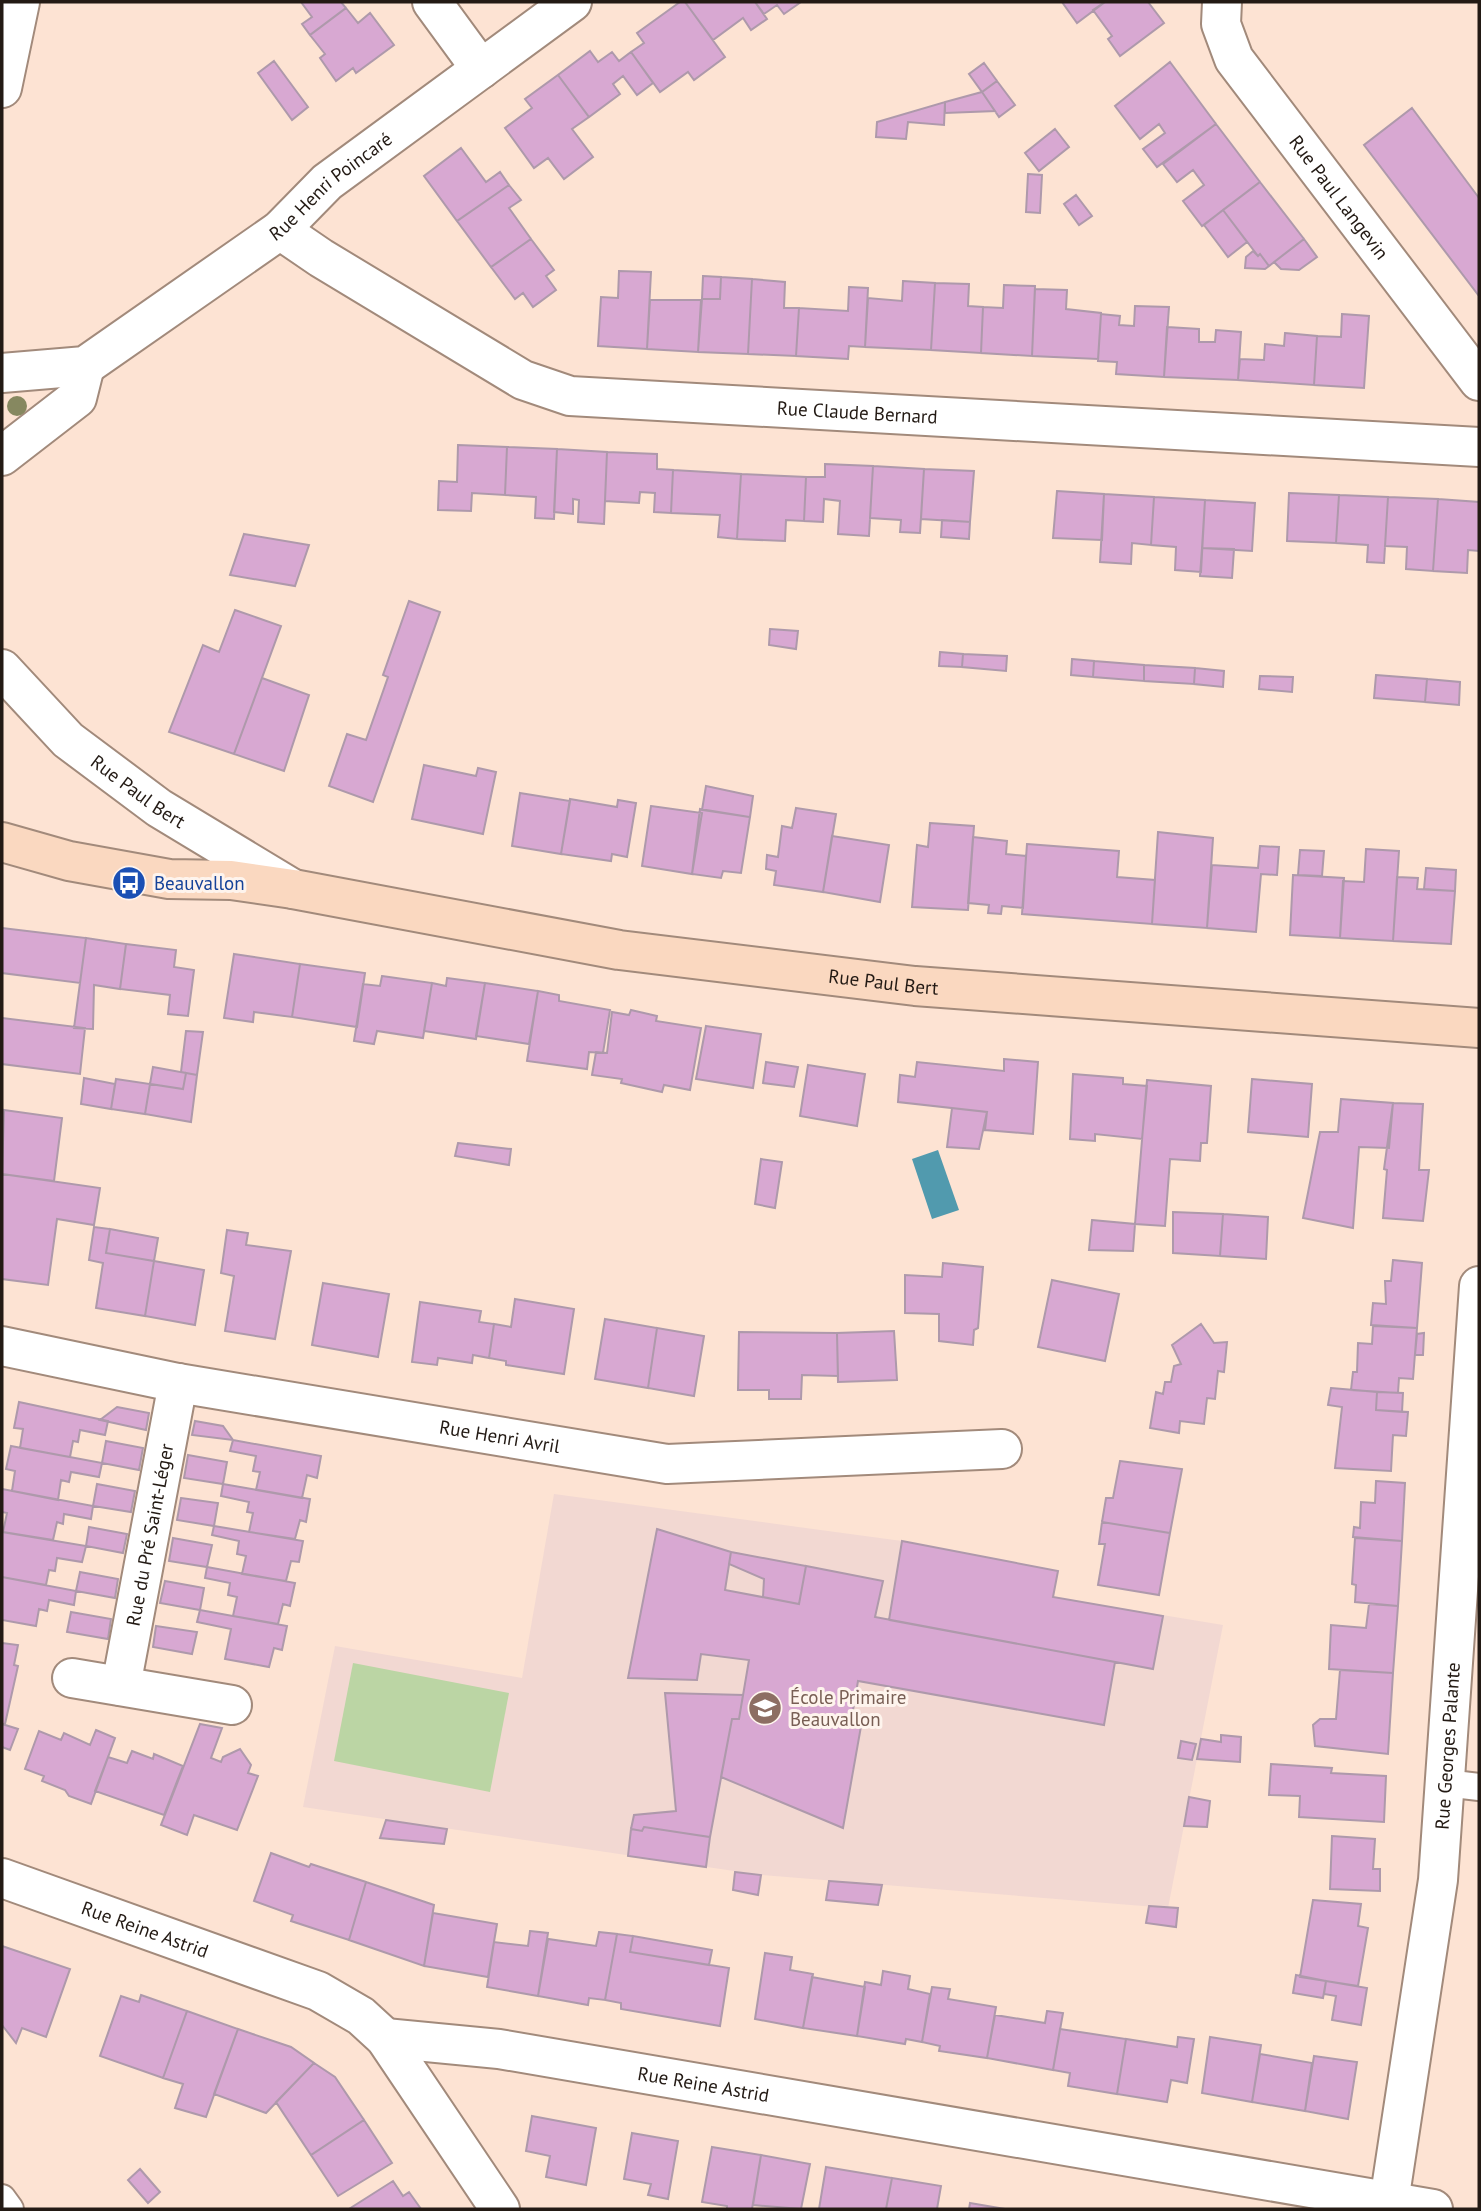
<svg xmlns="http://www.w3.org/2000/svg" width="1481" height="2211" viewBox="0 0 1481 2211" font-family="'PT Sans',sans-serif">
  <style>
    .education { fill: #f2d8d2 }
    .green { fill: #bbd5a4 }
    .water { fill: #519aae }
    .building { fill: #d8a8d2; stroke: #ae99ab; stroke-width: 2 }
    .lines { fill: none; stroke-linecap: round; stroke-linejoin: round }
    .lane-casing { stroke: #a28a7b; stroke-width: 30 }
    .street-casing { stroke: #a28a7b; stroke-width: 42 }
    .secondary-casing { stroke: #a28a7b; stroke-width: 42 }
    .lane { stroke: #fff; stroke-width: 26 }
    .street { stroke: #fff; stroke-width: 38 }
    .secondary { stroke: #fad8c0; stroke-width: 38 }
    .tree { fill: #868860 }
    .labels { text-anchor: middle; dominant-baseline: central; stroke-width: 6; stroke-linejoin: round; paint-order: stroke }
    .street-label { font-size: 19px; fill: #231a14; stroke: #fef4ed }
    .transit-label { font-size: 19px; fill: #164399; stroke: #fef4ed; text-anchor: start }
    .education-label { font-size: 19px; fill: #785e54; stroke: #fef4ed; text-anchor: start }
  </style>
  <rect width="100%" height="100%" fill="#fde3d3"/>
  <path class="education" d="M554 1494 902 1541 1058 1571 1053 1597 1223 1625 1168 1908 761 1875 303 1807 335 1646 522 1678Z"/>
  <path class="green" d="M353 1663 509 1693 490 1792 334 1761Z"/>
  <path class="water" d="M938 1150 959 1210 932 1219 912 1159Z"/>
  <path class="building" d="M301 2H341L346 8 310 35 302 24 312 17Z
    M680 2H685L725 57 694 80 688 72 660 92 631 52 644 43 637 33Z
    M685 2H755L767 19 751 30 743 18 713 40Z
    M755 2H801L784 14 777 5 764 14Z
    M1062 2H1105L1077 23Z
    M1105 2H1148L1164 23 1120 56 1108 39 1112 36 1093 10Z
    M346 8 358 23 370 13 394 45 356 73 353 68 336 81 320 58 325 54 310 35Z
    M590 51 598 62 612 52 619 61 631 52 653 83 637 95 623 76 613 84 620 94 589 117 558 75Z
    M274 61 308 107 292 120 258 73Z
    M1170 62 1216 124 1157 167 1143 149 1165 133 1159 124 1140 139 1115 106Z
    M984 63 997 81 982 92 969 74Z
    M558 75 589 117 572 129 593 157 564 179 548 158 534 168 505 128 532 108 525 99Z
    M997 81 1015 105 999 117 982 92Z
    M982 92 995 111 945 113V102Z
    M945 102 944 125 908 122 906 139 876 137 877 122Z
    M1412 108 1479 198V296L1364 145Z
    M1216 124 1260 182 1202 226 1183 201 1204 185 1193 170 1177 182 1163 164Z
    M1055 129 1069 147 1039 171 1025 153Z
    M461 148 486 182 500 172 509 185 457 221 424 176Z
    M1028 174 1042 175 1040 213 1026 212Z
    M1260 182 1304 239 1269 266 1260 254 1258 256 1223 210Z
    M509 185 521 200 509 208 531 239 491 267 457 221Z
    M1076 195 1092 216 1079 225 1064 204Z
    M1223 210 1247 242 1228 257 1204 225Z
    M531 239 554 270 546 276 556 290 533 307 523 293 515 299 491 267Z
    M1304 239 1317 257 1299 270 1281 269 1274 262Z
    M1253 251 1258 256 1260 254 1269 266 1265 269 1245 268 1246 257Z
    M619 271 651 272 647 349 598 346 601 297 618 298Z
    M703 276 721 277 720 299H702Z
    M721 277 752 279 748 354 698 352 702 299H720Z
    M752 279 785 282 784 308H799L796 356 748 354Z
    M903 281 935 283 931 350 865 347 868 298 902 301Z
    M935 283 969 284 968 306 983 307 981 353 931 350Z
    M1004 285 1035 286 1032 356 981 353 983 307 1003 308Z
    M849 287 868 288 865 347 849 346 848 359 796 356 799 308 848 311Z
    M1035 289 1067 290 1066 309 1101 313 1098 359 1032 356Z
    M650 300H701L698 352 647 349Z
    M1135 306 1169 307 1164 377 1116 374 1117 362 1098 361 1101 314 1120 316 1119 325 1134 326Z
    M1342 314 1369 316 1364 388 1314 385 1317 336 1341 337Z
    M1167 327 1199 329V342H1215L1216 330 1241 332 1238 380 1164 377Z
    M1285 333 1317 336 1314 385 1238 380 1240 359 1264 360 1265 344 1284 346Z
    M458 445 507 447 505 495 472 493 471 511 438 510 439 481 457 482Z
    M507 447 557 449 554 519 535 518 536 497 505 495Z
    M557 449 607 452 604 524 578 522 579 500 573 499V514L554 512Z
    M607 452 657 454V469L673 470 671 513 654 512 655 493 640 492 639 503 605 501Z
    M825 464 873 466 869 536 838 534 840 501 824 499 823 522 804 521 806 477H825Z
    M873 466 924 469 920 533 900 532 901 520 870 518Z
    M924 469 974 471 970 522 921 519Z
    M673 470 741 474 737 539 718 537 720 515 671 513Z
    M741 474 806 477 804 521 786 520 785 541 737 539Z
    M1057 491 1104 494 1102 540 1053 538Z
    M1289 493 1339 495 1336 543 1287 541Z
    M1104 494 1154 497 1151 545 1132 543 1131 564 1100 562Z
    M1339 495 1388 497 1384 563 1367 562 1368 545 1336 543Z
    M1154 497 1205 500 1201 572 1175 570 1176 547 1151 545Z
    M1388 497 1438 499 1433 571 1406 569 1407 547 1385 546Z
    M1438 499 1479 502V551L1468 550 1467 573 1433 571Z
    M1205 500 1255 503 1252 551 1202 548Z
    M942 520 970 522 969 539 941 537Z
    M244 534 309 545 295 586 230 575Z
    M1202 548 1234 549 1232 578 1200 576Z
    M409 601 440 612 373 802 329 786 347 734 366 740 388 677 383 675Z
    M235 610 281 626 234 754 169 732 203 645 219 652Z
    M770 629 798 631 796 649 769 645Z
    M940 652 963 654 962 667 939 666Z
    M963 654 1007 656 1006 671 962 667Z
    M1072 659 1094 661 1093 677 1071 675Z
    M1094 661 1144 665V681L1093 677Z
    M1144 665 1195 668 1194 684 1144 681Z
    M1195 668 1224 671 1223 687 1194 684Z
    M1376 675 1427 679 1425 702 1374 698Z
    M1260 676 1293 677 1292 692 1259 689Z
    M262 678 309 695 284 771 234 754Z
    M1427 679 1460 682 1459 705 1425 702Z
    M424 765 476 776 478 768 496 772 483 834 412 819Z
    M706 786 753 796 750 817 702 810Z
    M520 793 570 801 561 854 512 846Z
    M570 799 617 807 618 800 636 803 627 857 612 854 611 861 561 854Z
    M651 806 702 813 692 874 642 866Z
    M796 808 836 814 823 892 774 885 776 871 766 869 767 855 778 857 782 826 792 828Z
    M700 809 750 817 741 873 723 871 721 878 692 874Z
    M930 823 974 826 968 910 912 907 917 845 928 847Z
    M1158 832 1213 838 1207 928 1152 924Z
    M832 836 889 845 880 902 823 892Z
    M973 837 1007 841 1006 854 1026 856 1023 908 1002 906 1001 914 988 913 989 905 968 903Z
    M1027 844 1119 851 1117 877 1155 880 1152 924 1022 914Z
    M1260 846 1279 847 1277 875 1261 874 1256 932 1207 928 1212 865 1258 868Z
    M1366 849 1399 851 1393 941 1340 938 1343 881 1364 882Z
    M1300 850 1324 851 1322 876 1298 875Z
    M1426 868 1456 870 1455 891 1424 889Z
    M1293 875 1344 878 1340 938 1290 935Z
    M1397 877 1418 878 1417 889 1455 891 1451 944 1393 941Z
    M2 928 86 938 80 983 2 973Z
    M86 938 126 944 120 989 94 985 93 1029 74 1028Z
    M126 944 176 950 174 967 194 970 188 1016 168 1014 170 995 120 989Z
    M234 954 300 964 292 1017 254 1012 253 1022 224 1018Z
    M300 964 365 973 357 1027 292 1017Z
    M382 976 432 983 423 1038 377 1031 374 1044 354 1041 363 984 380 986Z
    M447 978 485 983 476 1039 424 1031 432 983 446 986Z
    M485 983 538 991 529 1044 476 1036Z
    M538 991 559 995V1001L610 1010 603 1053 589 1052 587 1069 527 1061Z
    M631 1010 657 1016 656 1021 701 1028 690 1090 664 1085 662 1092 621 1083 622 1079 592 1075 596 1052 607 1053 612 1012 629 1015Z
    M2 1018 85 1028 80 1074 2 1064Z
    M706 1026 761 1034 753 1088 696 1079Z
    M186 1031 203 1032 197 1075 181 1072Z
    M1004 1059 1038 1062 1033 1134 985 1130 987 1112 898 1102 900 1075 915 1077 917 1062 1004 1071Z
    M766 1062 798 1067 794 1087 763 1083Z
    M808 1065 865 1074 857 1126 800 1116Z
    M153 1067 186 1073 183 1089 150 1084Z
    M186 1073 197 1075 191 1122 145 1114 150 1084 183 1089Z
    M1073 1074 1123 1078V1084L1147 1086 1142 1139 1095 1134V1141L1070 1139Z
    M84 1078 115 1084 111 1109 81 1104Z
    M116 1079 150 1084 145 1114 111 1109Z
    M1252 1079 1312 1084 1308 1137 1248 1132Z
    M1147 1080 1211 1086 1207 1143H1201L1200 1161 1170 1159 1165 1226 1135 1224Z
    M1341 1099 1393 1103 1389 1148 1359 1147 1353 1228 1303 1218 1320 1132H1338Z
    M1393 1103 1423 1104 1419 1170H1429L1423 1221 1383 1218 1387 1170 1384 1169Z
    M952 1108 987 1112 979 1149 947 1147Z
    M4 1110 62 1118 54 1181 2 1174Z
    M458 1143 511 1149 509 1165 455 1156Z
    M761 1159 782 1162 775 1208 755 1204Z
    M2 1174 100 1188 94 1225 57 1219 48 1285 2 1279Z
    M1173 1212 1223 1214 1220 1256 1173 1253Z
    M1223 1214 1268 1217 1266 1259 1220 1256Z
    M1092 1220 1135 1224 1133 1251 1089 1250Z
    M94 1227 110 1229 106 1253 154 1261 145 1316 96 1308 103 1263 89 1260Z
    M110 1229 158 1238 154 1261 106 1253Z
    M227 1230 248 1233 246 1245 291 1251 275 1339 225 1331 234 1276 221 1273Z
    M1393 1260 1422 1263 1417 1328 1371 1325 1373 1303 1386 1304 1385 1281H1391Z
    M154 1261 204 1270 195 1325 145 1316Z
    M943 1263 983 1267 978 1328 974 1330 973 1345 939 1341V1314L905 1313V1275L942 1277Z
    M1052 1280 1119 1294 1105 1361 1038 1347Z
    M323 1283 389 1294 378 1357 312 1345Z
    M515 1299 574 1309 564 1374 506 1365V1361L489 1358 494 1324 511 1327Z
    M420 1302 481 1311 479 1322 494 1324 489 1358 473 1355 472 1363 438 1358 437 1365 412 1362Z
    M605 1319 657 1328 648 1388 595 1379Z
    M1201 1324 1214 1343 1227 1342 1224 1372 1218 1371 1215 1399 1207 1398 1204 1424 1180 1421 1179 1433 1150 1428 1156 1392 1163 1394 1165 1382H1171L1174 1366 1181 1364 1172 1345Z
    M1373 1326 1417 1328 1413 1379 1399 1378 1398 1393 1351 1390 1353 1372H1357L1358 1343 1372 1344Z
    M657 1328 704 1336 694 1396 648 1388Z
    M894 1331 897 1380 838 1382 837 1333Z
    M739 1332 837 1333 838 1376 802 1375 801 1399H769V1390H738Z
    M1424 1333 1423 1355H1415L1417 1334Z
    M1331 1388 1377 1392 1376 1410 1408 1412 1406 1436 1393 1435 1391 1471 1335 1468 1342 1407 1328 1405Z
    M1377 1392 1403 1393 1402 1412 1376 1410Z
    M19 1402 108 1421 105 1435 80 1430 78 1442 73 1441 70 1457 20 1448 23 1429 14 1428Z
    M117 1407 149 1413 146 1430 100 1420Z
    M195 1421 223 1426 233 1440 192 1435Z
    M233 1440 321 1456 317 1478 307 1475 302 1498 256 1490 260 1472 253 1471 256 1456 230 1451Z
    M106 1441 143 1448 139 1470 102 1463Z
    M11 1446 102 1463 99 1477 71 1472 69 1482 61 1480 58 1500 12 1491 15 1471 6 1469Z
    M188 1455 227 1462 223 1484 184 1478Z
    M1120 1461 1182 1469 1170 1533 1102 1522 1106 1498H1113Z
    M1376 1481 1405 1483 1402 1541 1353 1537 1354 1527 1360 1528 1361 1502 1375 1503Z
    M97 1484 135 1491 131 1512 93 1506Z
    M223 1484 310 1499 306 1522 300 1520 295 1539 249 1532 253 1513 247 1512 249 1502 221 1496Z
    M2 1489 93 1506 91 1519 64 1514 63 1524 57 1522 53 1540 3 1532 7 1513 2 1512Z
    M181 1498 218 1503 214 1526 177 1520Z
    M1102 1522 1170 1533 1159 1595 1098 1585 1105 1544H1099Z
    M214 1526 303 1541 299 1562 291 1561 286 1581 242 1574 246 1556 237 1554 239 1541 212 1535Z
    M89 1527 127 1534 123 1553 86 1546Z
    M657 1529 731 1552 725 1590 799 1604 806 1566 883 1581 875 1617 1115 1662 1104 1725 858 1681 852 1716 863 1715 843 1828 721 1777 732 1719H739L749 1660 701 1654 697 1680 628 1678Z
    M2 1532 86 1546 82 1562 57 1558 55 1571 49 1570 46 1585 2 1577Z
    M173 1538 212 1545 207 1567 169 1561Z
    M1355 1538 1402 1541 1398 1606 1355 1602 1356 1585 1352 1584Z
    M902 1541 1058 1571 1053 1597 1163 1616 1153 1669 889 1620Z
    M731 1552 806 1566 799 1604 763 1597 764 1579 729 1564Z
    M207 1567 295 1583 290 1606 283 1604 278 1624 233 1616 237 1597 228 1595 230 1583 205 1578Z
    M80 1572 118 1579 115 1598 76 1591Z
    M2 1577 76 1591 74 1605 49 1600 47 1611 39 1609 36 1626 2 1620Z
    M165 1581 204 1588 200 1610 160 1603Z
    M1369 1604 1398 1606 1393 1673 1329 1669 1331 1625 1366 1628Z
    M200 1610 287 1626 282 1650 274 1648 269 1667 225 1659 231 1629 197 1622Z
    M71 1612 111 1619 108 1639 67 1632Z
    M156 1626 197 1632 192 1654 153 1647Z
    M2 1643 18 1645 14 1665 18 1666 5 1724H2Z
    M1340 1670 1393 1673 1388 1754 1315 1746 1313 1725 1320 1719H1336Z
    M665 1693 743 1695 739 1719H732L710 1837 644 1827 642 1831 631 1829 634 1815 676 1811Z
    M2 1724 18 1729 10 1750 2 1747Z
    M200 1724 222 1728 211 1758 221 1762 223 1757 240 1749 251 1765 248 1773 258 1776 237 1830 194 1815 187 1835 161 1825Z
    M96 1730 115 1738 91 1804 69 1796 65 1790 42 1781 44 1776 25 1769 39 1731 61 1740 64 1733 90 1745Z
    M1221 1735 1241 1737 1240 1762 1197 1759 1201 1739 1221 1742Z
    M1181 1741 1196 1744 1192 1760 1178 1758Z
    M132 1751 153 1759 154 1754 183 1766 164 1815 95 1791 108 1757 127 1763Z
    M1271 1764 1332 1768 1331 1773 1386 1776 1384 1822 1299 1817 1300 1796 1269 1795Z
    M1189 1797 1210 1801 1207 1827 1184 1826Z
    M386 1820 447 1829 444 1844 380 1838Z
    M644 1827 710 1837 706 1867 628 1856 631 1829 642 1831Z
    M1332 1836 1375 1839 1373 1869H1380V1891L1330 1889Z
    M271 1853 309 1867 311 1864 366 1882 349 1940 291 1921 293 1915 254 1901Z
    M735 1872 761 1875 758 1895 733 1890Z
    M829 1881 882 1885 878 1905 826 1900Z
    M366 1882 434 1905 424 1966 349 1940Z
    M1313 1900 1361 1904 1358 1926 1368 1928 1358 1986 1300 1977Z
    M1149 1906 1178 1908 1176 1927 1146 1923Z
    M433 1913 497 1924 488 1977 424 1966Z
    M530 1931 548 1933 538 1996 487 1987 494 1942 528 1946Z
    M599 1932 617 1934 605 2000 589 1998 588 2005 538 1996 548 1939 596 1946Z
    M617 1934 633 1936 630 1952 729 1968 720 2026 621 2009V2003L605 2000Z
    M633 1936 712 1950 709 1965 630 1952Z
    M2 1946 70 1969 46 2037 22 2028 16 2043 2 2025Z
    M765 1953 792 1957 790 1970 813 1974 803 2028 755 2019Z
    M883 1971 910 1976 908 1989 930 1994 922 2042 906 2039 905 2044 857 2036 865 1982 881 1985Z
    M1296 1975 1326 1981 1323 1998 1293 1993Z
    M812 1977 865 1987 857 2036 803 2028Z
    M1326 1981 1367 1988 1361 2025 1332 2020 1336 1996 1324 1994Z
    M932 1987 950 1989 948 1999 996 2007 987 2058 939 2051 940 2046 922 2042Z
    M141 1995 187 2011 163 2078 100 2056 121 1996 139 2002Z
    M187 2011 238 2029 206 2117 175 2108 183 2084 163 2078Z
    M1047 2011 1063 2013 1053 2070 987 2058 995 2015 1045 2023Z
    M238 2029 291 2047 314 2063 266 2113 214 2094Z
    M1060 2029 1126 2039 1117 2094 1068 2086 1070 2073 1053 2070Z
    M1178 2037 1194 2039 1187 2083 1171 2080 1167 2102 1117 2094 1126 2039 1177 2047Z
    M1210 2037 1261 2045 1252 2102 1202 2093Z
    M1260 2054 1312 2063 1305 2111 1252 2102Z
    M1314 2056 1357 2062 1348 2119 1305 2111Z
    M314 2063 335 2077 364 2120 311 2155 276 2102Z
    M532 2116 596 2128 586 2185 546 2177 550 2156 526 2151Z
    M364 2120 392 2163 338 2196 311 2155Z
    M632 2133 678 2141 668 2199 648 2195 651 2184 624 2179Z
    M712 2147 761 2155 752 2209H727V2206L702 2202Z
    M761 2155 810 2164 801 2209 753 2205Z
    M826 2167 892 2178 886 2209H819Z
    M140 2169 160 2192 148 2203 128 2180Z
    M892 2178 941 2186 937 2209H886Z
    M393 2181 403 2196 409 2192 421 2209H349Z
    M970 2203 1005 2209H969Z"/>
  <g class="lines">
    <g class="lane-casing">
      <path id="lane" d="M1445 1783 1479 1787
        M2 2198 10 2209"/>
    </g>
    <g class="street-casing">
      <g id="street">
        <path d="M432 2 481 69"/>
        <path id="s1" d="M1222 2 1221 24 1234 59 1479 381"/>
        <path d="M2 88 20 2"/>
        <path id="s2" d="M280 230 321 258 523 380 570 396 1479 447"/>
        <path id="s3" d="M2 373 85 366 280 230 327 182 572 2"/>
        <path d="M2 456 77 398 85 366"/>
        <path id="s4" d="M2 669 68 740 159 808 293 889"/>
        <path id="s5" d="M2 1346 178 1383 667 1464 1002 1449"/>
        <path d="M72 1678 232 1705"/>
        <path id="s6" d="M121 1686 178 1383"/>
        <path id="s7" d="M2 1878 318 1991 361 2016 385 2038 500 2209"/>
        <path id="s8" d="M385 2038 499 2049 1433 2209"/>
        <path id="s9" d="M1389 2202 1438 1880 1479 1286"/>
      </g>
    </g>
    <g class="secondary-casing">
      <g id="secondary">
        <path id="s10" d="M2 842 69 861 169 879 231 880 293 889 619 950 915 986 1479 1028"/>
      </g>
    </g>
    <use href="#lane" class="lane"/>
    <use href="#street" class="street"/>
    <use href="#secondary" class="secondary"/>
  </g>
  <circle class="tree" cx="17" cy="406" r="10"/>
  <defs>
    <g id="bus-disc" transform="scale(1.75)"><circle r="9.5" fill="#1a4fb4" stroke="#fef4ed"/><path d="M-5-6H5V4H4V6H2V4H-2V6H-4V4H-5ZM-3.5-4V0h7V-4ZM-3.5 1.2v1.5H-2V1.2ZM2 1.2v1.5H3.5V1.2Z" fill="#fff"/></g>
    <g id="school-disc" transform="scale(1.75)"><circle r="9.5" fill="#8d6e63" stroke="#fef4ed"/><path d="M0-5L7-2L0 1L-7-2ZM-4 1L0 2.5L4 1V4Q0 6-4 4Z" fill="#fff"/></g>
  </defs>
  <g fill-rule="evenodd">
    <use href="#bus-disc" x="129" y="883"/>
    <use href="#school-disc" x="765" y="1708"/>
  </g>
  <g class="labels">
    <g class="street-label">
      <text stroke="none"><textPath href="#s3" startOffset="388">Rue Henri Poincaré</textPath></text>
      <text stroke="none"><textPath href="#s1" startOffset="233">Rue Paul Langevin</textPath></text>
      <text stroke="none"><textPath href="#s2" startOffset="623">Rue Claude Bernard</textPath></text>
      <text stroke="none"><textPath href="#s4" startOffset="184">Rue Paul Bert</textPath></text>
      <text stroke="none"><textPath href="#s10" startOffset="894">Rue Paul Bert</textPath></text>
      <text stroke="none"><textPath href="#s5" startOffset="506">Rue Henri Avril</textPath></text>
      <text stroke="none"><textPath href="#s6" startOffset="154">Rue du Pré Saint-Léger</textPath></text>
      <text stroke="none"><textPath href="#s9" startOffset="460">Rue Georges Palante</textPath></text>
      <text stroke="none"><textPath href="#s7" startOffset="152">Rue Reine Astrid</textPath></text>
      <text stroke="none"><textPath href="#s8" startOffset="322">Rue Reine Astrid</textPath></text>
    </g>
    <g class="transit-label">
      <text x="154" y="883">Beauvallon</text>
    </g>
    <g class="education-label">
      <text x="790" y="1697">École Primaire<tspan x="790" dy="22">Beauvallon</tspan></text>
    </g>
  </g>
  <rect width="1481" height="2211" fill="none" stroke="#231a14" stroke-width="7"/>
</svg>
